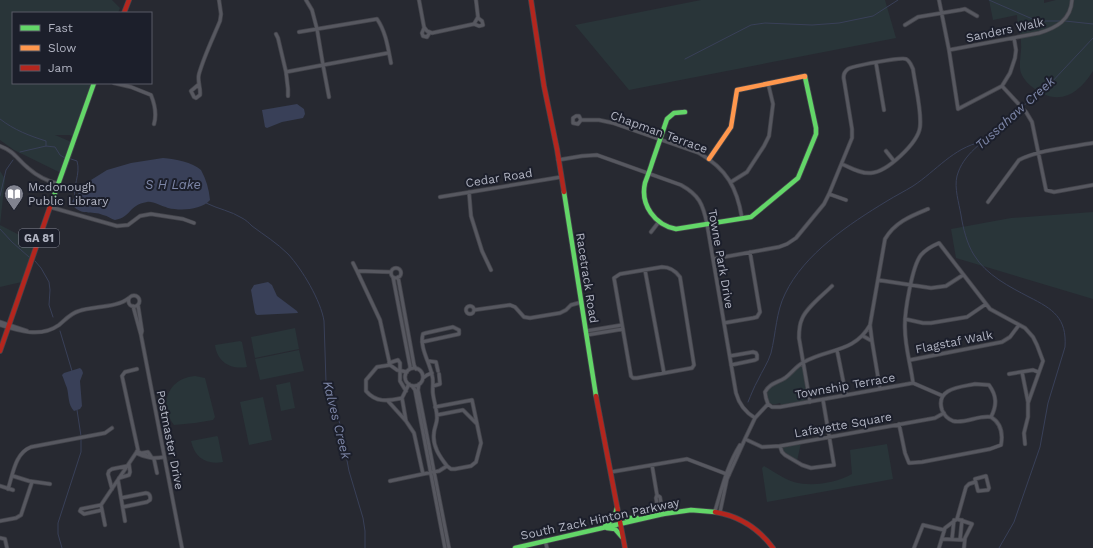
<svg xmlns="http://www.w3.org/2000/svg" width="1093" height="548" viewBox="0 0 1093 548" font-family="'Work Sans',sans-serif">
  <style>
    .green { fill: #293539 }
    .water { fill: #394058 }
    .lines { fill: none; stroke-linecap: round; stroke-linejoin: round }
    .stream { stroke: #394058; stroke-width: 1 }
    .street-casing { stroke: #43444b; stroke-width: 4.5 }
    .fast-casing { stroke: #43444b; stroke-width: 6 }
    .slow-casing { stroke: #43444b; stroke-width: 6 }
    .jam-casing { stroke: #43444b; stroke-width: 6 }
    .street { stroke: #575860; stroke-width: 3 }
    .fast { stroke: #63d668; stroke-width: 4.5 }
    .slow { stroke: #ff974d; stroke-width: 4.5 }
    .jam { stroke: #b3261e; stroke-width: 4.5 }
    .labels { text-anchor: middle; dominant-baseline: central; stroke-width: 4; stroke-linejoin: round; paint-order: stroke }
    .shield { fill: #1c1f2b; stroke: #848795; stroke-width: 1 }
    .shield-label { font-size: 11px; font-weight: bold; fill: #b1b4c2 }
    .street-label { font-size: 12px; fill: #b1b4c2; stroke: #1c1f2b }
    .poi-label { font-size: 12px; fill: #b1b4c2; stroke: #1c1f2b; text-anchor: start }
    .water-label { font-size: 13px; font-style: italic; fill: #7d86a7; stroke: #1c1f2b }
  </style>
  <rect width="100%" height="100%" fill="#272931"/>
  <path class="green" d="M0 0H112L120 8 118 13H13V83H94L75 137 69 135H55L76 144 65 175 14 150 0 140Z
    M701 0H885L896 38 629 90 575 25Z
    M989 0H1044V3L1056 0H1093V71C1079 93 1060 107 1035 89 1029 85 1024 80 1021 73 1018 64 1022 53 1021 43 1021 33 1017 25 1017 15L993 20Z
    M0 171 5 179 0 225 39 245 26 281 0 287Z
    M1093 212V299L956 258 951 229 1011 218Z
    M295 328 299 349 255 358 251 337Z
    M240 341 242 342 247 367C231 370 217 362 215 345Z
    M299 350 304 371 260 380 255 359Z
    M800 367H802L803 369 808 399 805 401 781 405 780 403C770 406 768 404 767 392L770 387Z
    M195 376 205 378 215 417 213 420 195 423 174 425C158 405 168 378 195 376Z
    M290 382 295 408 281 411 276 385Z
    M263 397 272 440 249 445 240 402Z
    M217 436 218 437 223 462C206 465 195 458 191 441Z
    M801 443 797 461 784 452 783 448 784 446Z
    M887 444 893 479 767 502 762 468 764 466C773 471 784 479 794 482 812 487 836 483 852 474L850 450Z"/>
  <path class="water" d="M297 104 304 109 305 114 303 118 282 122 267 128 265 127 262 110Z
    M163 158C176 159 192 162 201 170 206 179 209 189 210 200 201 210 181 211 168 208 161 206 153 201 147 202 128 205 132 217 115 220 111 219 108 216 103 215 92 210 80 217 71 203L74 198 91 180 107 170 131 163Z
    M268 282 272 285 277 296 297 311 298 313 257 315 255 313 251 290 254 285Z
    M80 368 82 370 83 373 80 381 82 406 80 409 74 411C68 405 69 396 67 388 65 384 64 379 62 375L64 373Z"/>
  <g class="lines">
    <path class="stream" d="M989 0 1037 21H1062
      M1065 21 1093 24
      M685 59 751 25 765 23 812 25 839 23 873 16 898 0
      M1023 106 1049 85 1093 38
      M0 119C14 130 30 136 46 141V146
      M20 152 46 146 55 147 60 155 65 158
      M71 159 77 161C81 174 72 188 75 197
      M0 196 6 170 13 160
      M206 203C218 209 231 211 242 218 246 220 249 223 252 226 264 235 277 243 288 254 302 269 321 301 324 321L326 382 340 424 349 471 363 518 365 531V548
      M0 229 12 242 29 257
      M35 261 41 268 49 282 50 290 49 305 53 317
      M60 331 72 371
      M748 402C751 395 754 387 758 380 762 371 768 363 771 353 776 333 776 312 785 294 804 254 849 224 887 201 895 196 905 191 913 186 936 171 953 148 981 142
      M77 410 81 436
      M62 548 58 534V523L81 452V439
      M999 548 1014 522 1040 447 1048 403 1065 347C1067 318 1053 309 1029 297 1010 287 986 275 974 255 967 244 963 228 961 215 959 203 954 188 957 176 963 154 983 142 999 129 1006 122 1013 114 1020 108"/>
    <g class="street-casing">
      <path id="street" d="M419 0 424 27 427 31 432 33 474 24 478 17 476 0
        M939 0 949 50 958 109 1002 86 1010 73 1015 58 1016 50 1014 38
        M474 24 479 26 483 25 482 21 478 18
        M905 25 918 17 960 10 965 9 977 16
        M424 28 422 33 423 36 427 37 430 32
        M299 32 317 29 312 10 306 0
        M276 34 278 38 286 72 323 65 329 97
        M949 50 1039 33C1056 28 1071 20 1072 0
        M388 53 323 65 317 29 377 19C386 32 388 48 391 63
        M876 63 884 110
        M286 72 288 89V96
        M114 83 131 87 151 95C155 105 157 114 154 124
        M198 85 191 91 194 97 196 98 200 95C201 88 197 81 199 74 204 56 213 38 220 21L221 14 219 0
        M1002 86 1026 112 1032 122 1046 190 1054 192 1093 185
        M581 120 578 124 573 123V118L576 116H579L581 120H599L613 123 699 153C727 169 737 188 742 218
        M0 146C14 151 17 159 28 168 37 176 46 181 59 184
        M886 151 894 161
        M558 160 582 156 597 155 681 185C699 195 703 204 707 224L736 393C739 404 745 412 755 418
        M731 182 747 172 764 146 769 136 773 104 768 83
        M469 192 471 216 482 251 491 270
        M829 194 846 200
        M440 197 561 177
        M988 202 1019 160C1038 150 1071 147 1093 143
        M50 207 117 226 128 225 140 216 151 214 183 219 194 223
        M651 232 658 223
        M713 259 779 247 787 244 796 238 824 204 829 194 852 138V129L844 80C843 76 844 72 848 69 852 66 901 57 906 59 910 61 911 65 913 69 915 85 922 111 920 127 918 143 887 172 871 173 861 174 851 168 842 164
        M353 263 357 271
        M662 267C670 267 675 270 680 277L694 365 692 368 637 378H633L631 376 614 278 620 274Z
        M391 273a5 5 0 1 1 10 0a5 5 0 1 1-10 0Z
        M645 270 664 373
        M393 277 410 366V369
        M398 277 414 365 416 369
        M878 280 931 288 946 286 963 275
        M128.5 301a5.5 5.5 0 1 1 11 0a5.5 5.5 0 1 1-11 0Z
        M138 305 142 331 141 335
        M466 310a4 4 0 1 1 8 0a4 4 0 1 1-8 0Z
        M133 306 141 335 182 548
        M474 310 510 305 515 307 524 317 530 318 560 313 566 310 571 305 582 302
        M905 319 923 323H931L967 317 986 304
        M0 322 27 331
        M724 323 753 318 757 317 760 312 750 252
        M0 325C19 331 41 338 59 325 65 320 71 313 79 311 93 306 117 308 129 298
        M870 325 872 341
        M586 331 622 325
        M587 335 623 329
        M863 336 872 341 880 389
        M837 350 846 395
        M730 356 753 352 756 353 757 355V359L755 360 731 365
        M910 360 1002 342 1010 337 1019 325
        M428 361 436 362 438 371
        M389 363 398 360 400 363
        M400 363V381L406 391
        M390 365 380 320 357 271 391 272
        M405 377a9 9 0 1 1 18 0a9 9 0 1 1-18 0Z
        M407 372 397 370 390 365 377 367 366 380V391C376 403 388 401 402 398L409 384
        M1022 372 1028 402
        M1009 374 1033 370 1038 372
        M423 378 427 375 432 373
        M913 383C911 366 905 347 905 329 904 314 912 266 921 255 926 249 932 246 939 243L990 309 1025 328 1033 337 1037 345 1043 361 1028 403V417L1024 433 1025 444
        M419 384 418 390 449 548
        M975 384 989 385C997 396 997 405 991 417 978 415 965 424 953 421 948 419 944 415 942 410 935 388 961 387 975 384Z
        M412 386 415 390 445 548
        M433 386 440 384 439 374
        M388 401 406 421 402 398
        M810 402 799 338C799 332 799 325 802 319 806 308 823 295 832 286
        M768 404 766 398 765 392C770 383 777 383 785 378 792 373 796 366 804 362 829 348 854 353 870 325L885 239C895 222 911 216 928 209
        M435 407 472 400 481 443 476 462 471 466 455 469H451L447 466
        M437 415 463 410 477 424
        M406 421 414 433 423 474 439 471 447 466C440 457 432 446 434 433 434 428 437 424 437 418 437 410 434 402 433 394 432 388 434 381 432 375 430 363 419 347 423 334L426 333 453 327 459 330V334L422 342
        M899 424 905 453 909 463 922 462 990 449 1001 445C1003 434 1001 423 991 417
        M745 439 762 447 780 446 935 418 944 413
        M780 446 782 452 785 455 802 465 811 468 834 465 823 400
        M137 451 152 458
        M136 453C146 458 153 459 164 457
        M142 453 148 452 152 458
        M154 459 157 473
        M652 465 657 495 660 497 663 515
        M611 472 687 459 729 475
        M13 476 29 481 50 484
        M986 476 989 488 988 490 978 491 975 479Z
        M119 478 129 475 130 472 129 464
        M118 480 125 521
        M390 481 423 474
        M0 486 13 490
        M8 489C13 474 15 453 31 447L105 433 112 428
        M112 489 108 474 109 471 112 469 127 466
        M657 495 656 498 659 515
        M121 498 146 493C149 493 151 496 150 500L147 502 123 507
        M101 505 81 509 80 511 84 514 102 510
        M715 511C722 488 727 466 740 445
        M720 512 727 479 745 439 755 418 768 404 772 407H780L913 383 943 396
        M957 519 966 487 969 484 975 482
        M0 521 16 518 21 515 32 482
        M105 525 101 505 138 450 122 376 125 372 137 369
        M0 538 5 539 7 548
        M942 539 964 540
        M952 539 954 520
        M545 540 547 548
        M960 540 962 520
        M914 548 923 525 944 530
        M939 548 945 528 957 519 972 524 965 538 964 548"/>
    </g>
    <g class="fast-casing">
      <path id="fast" d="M685 112 674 113 667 119C662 134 657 148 652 163 650 170 647 177 645 183 640 205 655 225 676 229L751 217 798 178 816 134V128L805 77
        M564 192 596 396
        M50 207 94 83
        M620 514 626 518H637
        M605 526 614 518 617 508
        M607 528 615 529 622 537
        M515 548 663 514 691 510 715 512"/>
    </g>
    <g class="slow-casing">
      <path id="slow" d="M709 159 731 127 737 90 805 76V77"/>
    </g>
    <g class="jam-casing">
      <path id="jam" d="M531 0 544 86 557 149 564 192
        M124 13 129 0
        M0 351 50 207
        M596 396 625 548
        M715 512C739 516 759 529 773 548"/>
    </g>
    <use href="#street" class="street"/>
    <use href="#fast" class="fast"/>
    <use href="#slow" class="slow"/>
    <use href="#jam" class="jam"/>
  </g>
  <defs>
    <g id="library-pin" transform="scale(1)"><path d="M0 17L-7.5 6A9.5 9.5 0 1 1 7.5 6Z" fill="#81838f" stroke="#1c1f2b"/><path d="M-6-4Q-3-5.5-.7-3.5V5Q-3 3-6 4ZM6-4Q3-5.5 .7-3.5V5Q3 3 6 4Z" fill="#fff"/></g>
  </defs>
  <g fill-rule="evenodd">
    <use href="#library-pin" x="14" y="194"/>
  </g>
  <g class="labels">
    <rect class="shield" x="19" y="229" width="40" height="18" rx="3"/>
    <g class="shield-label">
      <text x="39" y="238">GA 81</text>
    </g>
    <g class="street-label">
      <text transform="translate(1005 30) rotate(-12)">Sanders Walk</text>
      <text transform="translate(659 132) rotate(20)">Chapman Terrace</text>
      <text transform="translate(499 178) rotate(-9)">Cedar Road</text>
      <text transform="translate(721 259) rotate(80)">Towne Park Drive</text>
      <text transform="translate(587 278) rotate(81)">Racetrack Road</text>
      <text transform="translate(954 342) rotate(-11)">Flagstaf Walk</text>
      <text transform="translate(845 386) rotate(-10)">Township Terrace</text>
      <text transform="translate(843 425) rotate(-10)">Lafayette Square</text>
      <text transform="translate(170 440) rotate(79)">Postmaster Drive</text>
      <text transform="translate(600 519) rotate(-12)">South Zack Hinton Parkway</text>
    </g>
    <g class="poi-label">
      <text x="28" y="187">Mcdonough<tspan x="28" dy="14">Public Library</tspan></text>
    </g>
    <g class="water-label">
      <text transform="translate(1015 113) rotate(-42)">Tussahaw Creek</text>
      <text x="173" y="184">S H Lake</text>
      <text transform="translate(337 420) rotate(76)">Kalves Creek</text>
    </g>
  </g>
  <rect x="12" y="12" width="140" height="72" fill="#1c1f2b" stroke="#585b67"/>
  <rect x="20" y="25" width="20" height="6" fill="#63d668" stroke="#585b67"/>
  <text x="48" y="32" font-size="12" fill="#b1b4c2">Fast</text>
  <rect x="20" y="45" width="20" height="6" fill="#ff974d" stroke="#585b67"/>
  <text x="48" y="52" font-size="12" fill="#b1b4c2">Slow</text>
  <rect x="20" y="65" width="20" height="6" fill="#b3261e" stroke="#585b67"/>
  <text x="48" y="72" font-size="12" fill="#b1b4c2">Jam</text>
</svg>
